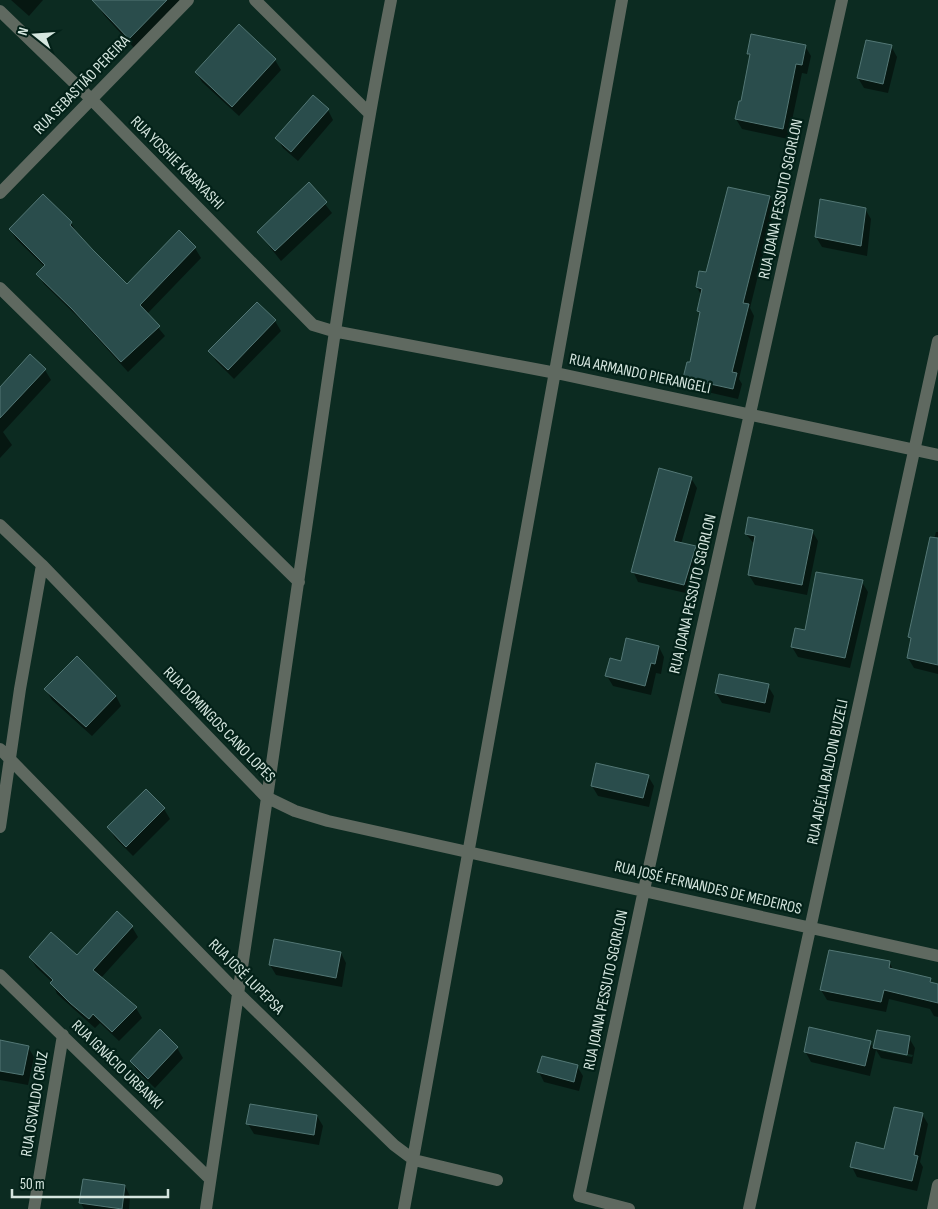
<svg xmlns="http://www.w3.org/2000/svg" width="938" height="1209" viewBox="0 0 938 1209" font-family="'Sofia Sans Condensed',sans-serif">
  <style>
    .shadow { fill: #0007; fill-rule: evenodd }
    .building { fill: #2a4d4c; stroke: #537775 }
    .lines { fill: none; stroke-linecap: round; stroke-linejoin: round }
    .street { stroke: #5f6960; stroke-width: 12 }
    .labels { text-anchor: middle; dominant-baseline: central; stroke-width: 4.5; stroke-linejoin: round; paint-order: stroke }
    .street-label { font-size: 16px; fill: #d5e6df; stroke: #032118 }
  </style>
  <rect width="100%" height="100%" fill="#0c2b21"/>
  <path class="shadow" d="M11 0H43L29 16Z
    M101 0H185L136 50 104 15 97 4Z
    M805 46 811 56 807 74 802 73 788 139 742 129 736 119 742 103 751 58 748 54Z
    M891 46 897 57 888 93 864 88 858 78Z
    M275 60 281 70 239 116 202 82 196 72Z
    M328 110 333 120 298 161 283 148 277 138Z
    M309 184 332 213 281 261 258 232Z
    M770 197 775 207 750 308 754 316 739 379 742 384 738 399 690 388 684 378 691 364 701 316 698 311 701 295 697 287Z
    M865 209 871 219 867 256 822 247 816 237Z
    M71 223 77 233 127 286 195 248 201 258 147 314 165 336 128 372 80 319 44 284 38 274 45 267 16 239 10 229Z
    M257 303 275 321 281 331 234 379 216 361 210 351Z
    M45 370 51 380 3 432 12 445 0 458V389Z
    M691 478 697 488 681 544 695 547 701 557 690 594 638 582 633 571Z
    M812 531 818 541 807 595 755 585 749 575 755 545 746 534Z
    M936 532H938V674L914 668 908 658 914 613Z
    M862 582 868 592 850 668 798 657 792 647Z
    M659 647 664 657 661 674 656 673 651 695 613 686 607 676 622 663Z
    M768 686 774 696 770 713 722 703 716 693Z
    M46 690 116 696 121 706 92 736 52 700Z
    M648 776 654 786 649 807 598 796 592 786Z
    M164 809 170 819 133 856 115 838 109 828Z
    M132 927 138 937 101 978 136 1008 142 1018 119 1041 100 1023 95 1028 57 994 52 982 36 967 30 957H78Z
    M341 953 346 963 342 987 276 975 270 965Z
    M889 962 894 971 930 980 933 984 938 985V1017L934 1016 930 1009 889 999 886 1012 827 1000 821 990Z
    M878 1031 909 1038 915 1048 912 1064 881 1058 876 1050 870 1076 811 1062 805 1051 870 1042 874 1049ZM880 1048 913 1055 912 1057 880 1051Z
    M0 1041 28 1047 34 1057 28 1085 0 1080Z
    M177 1048 183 1058 155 1088 137 1071 131 1061Z
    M577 1066 583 1076 579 1091 544 1082 539 1072Z
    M922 1114 928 1124 920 1162 923 1167 917 1191 857 1177 852 1167 885 1150Z
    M317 1116 323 1126 319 1145 254 1134 248 1124Z
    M125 1186 130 1196 129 1209H84L81 1203Z"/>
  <path class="building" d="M92 0H167L129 39Z
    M239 24 276 59 232 107 195 72Z
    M751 34 806 45 802 65 796 64 783 129 735 119 739 101H741L750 54H747Z
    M866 40 892 45 883 84 857 78Z
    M313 95 329 109 291 152 275 138Z
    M309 182 327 202 275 251 257 232Z
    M728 187 770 196 743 303 749 304 732 372 737 373 733 389 683 378 687 362H690L700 312 697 311 702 289 696 287 699 271 706 272Z
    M43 194 72 222 70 225 93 250 127 284 179 230 196 247 140 305 160 326 121 362 72 309 36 274 45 265 9 229Z
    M820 199 866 208 861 246 815 237Z
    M257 302 276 320 228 370 208 351Z
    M30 354 46 369 0 418V387Z
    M659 468 692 477 674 541 696 546 684 585 631 572Z
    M748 517 813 530 802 585 748 575 755 536 745 534Z
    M930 537 938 538V665L907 658 911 638 908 637Z
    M816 572 863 580 845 658 791 647 795 628 805 630Z
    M626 638 659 646 655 664 651 663 645 686 605 676 610 658 621 661Z
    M77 656 116 696 86 727 44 689Z
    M719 674 769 684 765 703 715 693Z
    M596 763 649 775 643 798 591 786Z
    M146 789 165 808 126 847 107 827Z
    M117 911 133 926 93 970 137 1007 112 1032 93 1014 89 1019 70 1003 50 983 53 980 29 957 51 932 77 955Z
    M274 939 341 952 336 978 269 965Z
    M829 950 890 961 889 968 931 978 930 982 938 984V1003L884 990 881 1002 820 990Z
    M809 1027 871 1041 865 1066 804 1052Z
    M160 1029 178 1047 148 1079 130 1061Z
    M877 1030 910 1036 907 1055 873 1048Z
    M0 1040 29 1046 23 1075 0 1071Z
    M542 1056 578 1065 574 1082 537 1072Z
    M250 1104 317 1115 314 1135 246 1124Z
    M894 1107 923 1113 914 1155 918 1156 912 1181 850 1167 856 1142 884 1149Z
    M83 1179 125 1185 122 1209 79 1203Z"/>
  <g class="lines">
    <path class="street" d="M255 0 369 113
      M0 11 91 99 313 325 333 331 556 373 938 455
      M0 193 188 0
      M0 288 299 582
      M0 525 42 565 266 797 295 811 328 821 938 956
      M0 749 239 994 394 1145 414 1160 497 1180
      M0 827 20 689 42 565
      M0 975 210 1179
      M34 1209 63 1035
      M206 1209C238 1000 268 792 298 583 327 388 353 193 391 0
      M404 1209 622 0
      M629 1209 579 1196 644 890 842 0
      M749 1209 938 341
      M933 1209 938 1185"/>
  </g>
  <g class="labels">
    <g class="street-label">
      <text transform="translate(82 85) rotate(-46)">RUA SEBASTIÃO PEREIRA</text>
      <text transform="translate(177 163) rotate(45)">RUA YOSHIE KABAYASHI</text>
      <text transform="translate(781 199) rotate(-78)">RUA JOANA PESSUTO SGORLON</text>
      <text transform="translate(640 374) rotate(12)">RUA ARMANDO PIERANGELI</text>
      <text transform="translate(693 594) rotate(-77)">RUA JOANA PESSUTO SGORLON</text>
      <text transform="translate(219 725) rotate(46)">RUA DOMINGOS CANO LOPES</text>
      <text transform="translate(828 772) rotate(-78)">RUA ADÉLIA BALDON BUZELI</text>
      <text transform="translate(708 888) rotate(13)">RUA JOSÉ FERNANDES DE MEDEIROS</text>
      <text transform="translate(246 977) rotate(45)">RUA JOSÉ LUPEPSA</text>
      <text transform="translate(606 990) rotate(-78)">RUA JOANA PESSUTO SGORLON</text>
      <text transform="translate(117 1065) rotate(44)">RUA IGNÁCIO URBANKI</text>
      <text transform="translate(35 1104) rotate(-81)">RUA OSVALDO CRUZ</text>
    </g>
  </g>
  <g transform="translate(35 35) rotate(287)" stroke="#032118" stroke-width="4" paint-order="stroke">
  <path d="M0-4L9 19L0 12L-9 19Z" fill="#d5e6df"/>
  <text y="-8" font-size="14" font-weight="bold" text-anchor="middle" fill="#d5e6df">N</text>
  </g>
  <path d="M12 1189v8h156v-8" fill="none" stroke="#d5e6df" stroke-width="2.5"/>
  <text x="20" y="1189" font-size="15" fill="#d5e6df" stroke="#032118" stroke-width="4" paint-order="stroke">50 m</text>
</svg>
